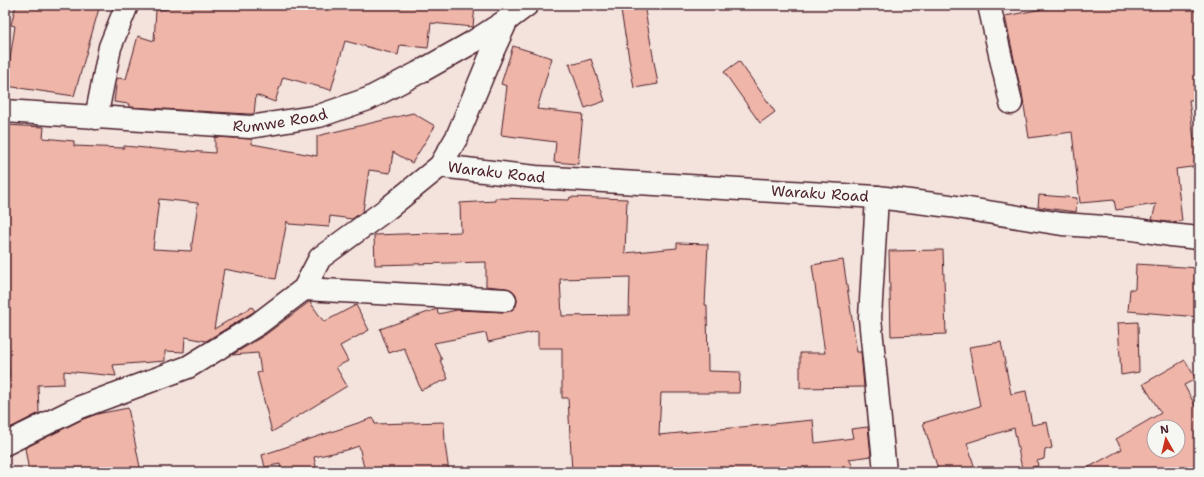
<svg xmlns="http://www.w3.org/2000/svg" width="1204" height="477" viewBox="0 0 1204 477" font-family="'Shantell Sans',sans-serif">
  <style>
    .building { fill: #efb5a8; stroke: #4a1f2b; fill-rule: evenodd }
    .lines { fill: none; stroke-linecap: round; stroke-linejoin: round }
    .minor-casing { stroke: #4a1f2b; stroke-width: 25 }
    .minor { stroke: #f6f6f2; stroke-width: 22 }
    .labels { text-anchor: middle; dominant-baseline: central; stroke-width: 4; stroke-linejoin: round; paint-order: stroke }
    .street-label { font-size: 15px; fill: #4a1f2b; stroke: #f6f6f2 }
  </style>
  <rect width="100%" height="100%" fill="#f4e2dc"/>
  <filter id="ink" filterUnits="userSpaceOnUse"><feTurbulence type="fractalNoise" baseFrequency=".025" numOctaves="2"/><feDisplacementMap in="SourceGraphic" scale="8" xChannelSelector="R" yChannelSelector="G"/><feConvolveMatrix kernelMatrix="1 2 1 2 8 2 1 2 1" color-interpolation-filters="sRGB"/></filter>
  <g filter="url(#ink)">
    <path class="building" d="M16 5H100L74 96 6 86 15 26 11 25Z
      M167 5H475L473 27 431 23 428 48 400 45 398 55 345 41 331 90 283 77 275 102 256 95 254 114H249L129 107V104L114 102 117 78 126 79 138 36 154 41 156 10 167 9Z
      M620 5H644L658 84 634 88Z
      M1072 5H1196L1199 43V99L1189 100 1194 140 1199 139V166L1176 169 1182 221 1168 222 1152 220 1156 204 1116 210 1114 200 1080 203 1072 132 1029 138 1021 86 1020 87 1005 16 1053 7Z
      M513 46 552 58 537 109 583 114 578 164 554 162 556 142 501 135 507 86 501 84Z
      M591 59 605 101 585 108 569 63 575 64Z
      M739 61 775 112 760 123 724 72Z
      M413 113 435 126 412 163 393 152 390 173 369 170 363 211 352 219 330 216 329 227 289 224 287 221 276 279 224 269 214 329 252 307 255 311 206 341 185 337 184 352 165 351V361L113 365 116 376 64 371V384L38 385 39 413 12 427H8L6 378H9L7 323 5 324V125L44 127 43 138 74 141V146L124 148V146L188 152V151L215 153V137L252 139V144L317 156V136ZM159 199 198 203 191 251 153 249Z
      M1039 195 1077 198 1076 212 1038 207Z
      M570 197 627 199 625 253 677 248V243L708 244 705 305H707L708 371 740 372 739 393H661L659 435 813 420 815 443 853 438 851 429 868 427 871 456 849 459 856 472H572L568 398H562V348H538V331L488 342 486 333 434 343 442 360H440L448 379 421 390 404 348 389 353 380 329 437 309 438 314 457 310 504 312 510 311 516 306 517 301 516 295 512 290 506 288 486 286V262L375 265 374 235 461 232 460 203 495 201V198L569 200ZM630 277 629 315 562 316 560 279Z
      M943 250 946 334 891 336 889 251Z
      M843 260 857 352H861L864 387 800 388V353H825L812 265Z
      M1136 264 1199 268V317L1128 311 1130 289H1135Z
      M309 302H310L324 322 356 305 369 330 340 346 348 361 336 367 347 386 272 432 257 373 261 372 258 353 232 355 265 335Z
      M1138 322 1139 372 1121 375 1118 323Z
      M1001 342 1011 394 1026 391 1032 425 1047 422 1052 448 1045 450 1044 459 1037 461 1038 466 1022 469 1014 428 967 443 976 472H939L923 423 980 406 969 347Z
      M1185 360 1196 379 1184 385 1199 412V472H1080L1122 449 1116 439 1161 413 1143 384ZM1154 427H1178V451H1154Z
      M128 408 141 472H29L25 448 83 419 97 414Z
      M373 418 375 424 444 422 445 444 449 472H365L359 446 347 450 314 457 317 472H282L280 464 265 467 262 455Z"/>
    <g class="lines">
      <g class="minor-casing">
        <g id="minor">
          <path d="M989 5 1011 103"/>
          <path id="s1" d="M5 111 250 127 319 116 368 99 418 73 473 42 507 20 527 5"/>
          <path d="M96 118 110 47 127 5"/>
          <path id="s2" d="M440 166 536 177 877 197 950 206 1062 224 1132 229 1170 235 1199 238"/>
          <path d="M877 197 870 318 885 472"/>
          <path d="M304 289 505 300"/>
          <path d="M5 444 78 408 188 367 258 324 304 289 320 258 387 209 440 166 457 137 491 55 507 20"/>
        </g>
      </g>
      <use href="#minor" class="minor"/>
    </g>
  </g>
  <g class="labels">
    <g class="street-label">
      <text stroke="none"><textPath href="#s1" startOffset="276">Rumwe Road</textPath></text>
      <text stroke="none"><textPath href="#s2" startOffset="57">Waraku Road</textPath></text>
      <text stroke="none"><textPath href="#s2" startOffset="381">Waraku Road</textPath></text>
    </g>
  </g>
  <rect width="1204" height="477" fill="none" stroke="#f6f6f2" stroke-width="20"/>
  <rect x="10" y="10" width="1184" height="457" fill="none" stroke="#4a1f2b" stroke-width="1.5" filter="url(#ink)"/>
  <g transform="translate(1166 439) rotate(352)"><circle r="19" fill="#f6f6f2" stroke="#b1a0a2"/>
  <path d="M0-3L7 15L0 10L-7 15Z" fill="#c8321e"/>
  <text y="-6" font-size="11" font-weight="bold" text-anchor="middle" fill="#4a1f2b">N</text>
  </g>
</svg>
